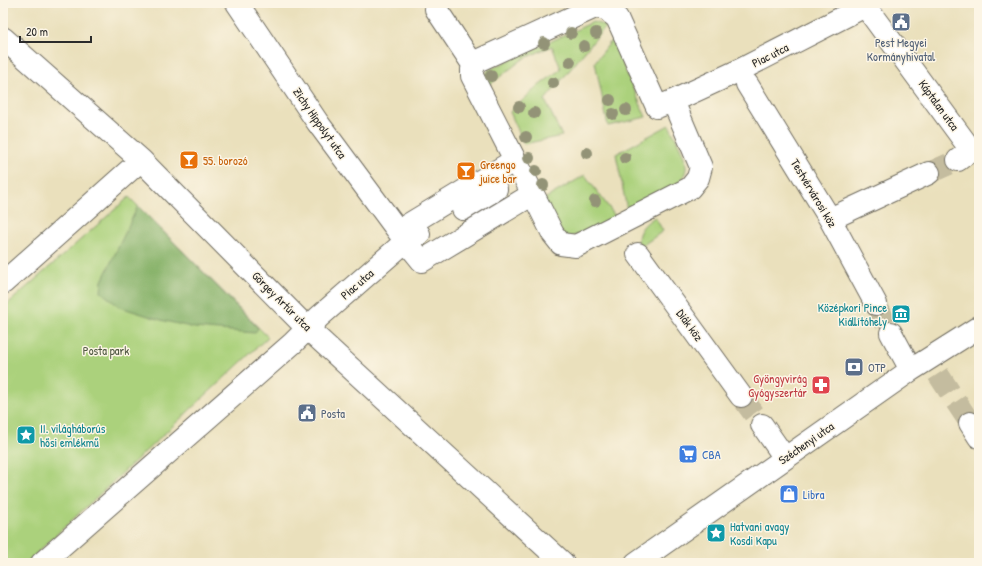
<svg xmlns="http://www.w3.org/2000/svg" width="982" height="566" viewBox="0 0 982 566" font-family="'Patrick Hand',sans-serif">
  <style>
    .green { fill: #abd17b; stroke: #6b7e53 }
    .forest { fill: #88b36b; stroke: #5a6f4b }
    .lines { fill: none; stroke-linecap: round; stroke-linejoin: round }
    .minor-tunnel { stroke: #c4bc9f; stroke-width: 22; stroke-dasharray: 22 11; stroke-linecap: butt }
    .minor-casing { stroke: #6e6a5e; stroke-width: 24 }
    .minor { stroke: #fff; stroke-width: 22 }
    .tree { fill: #939377 }
    .labels { text-anchor: middle; dominant-baseline: central; stroke-width: 3; stroke-linejoin: round; paint-order: stroke }
    .service-label { font-size: 12px; fill: #4e5e75; stroke: #fcf5e5; text-anchor: start }
    .street-label { font-size: 12px; fill: #2b2b2b; stroke: #fcf5e5 }
    .food-label { font-size: 12px; fill: #c56008; stroke: #fcf5e5; text-anchor: start }
    .culture-label { font-size: 12px; fill: #0d838f; stroke: #fcf5e5; text-anchor: start }
    .park-label { font-size: 12px; fill: #4b543f; stroke: #fcf5e5 }
    .health-label { font-size: 12px; fill: #be3a42; stroke: #fcf5e5; text-anchor: end }
    .shop-label { font-size: 12px; fill: #366cbe; stroke: #fcf5e5; text-anchor: start }
  </style>
  <rect width="100%" height="100%" fill="#fcf5e5"/>
  <filter id="ink" filterUnits="userSpaceOnUse"><feTurbulence type="fractalNoise" baseFrequency=".025" numOctaves="2"/><feDisplacementMap in="SourceGraphic" scale="8" xChannelSelector="R" yChannelSelector="G"/><feConvolveMatrix kernelMatrix="1 2 1 2 8 2 1 2 1" color-interpolation-filters="sRGB"/></filter>
  <filter id="wash" filterUnits="userSpaceOnUse"><feTurbulence type="fractalNoise" baseFrequency=".012" numOctaves="4" result="noise"/><feDisplacementMap in="SourceGraphic" scale="16" xChannelSelector="R" yChannelSelector="G"/><feGaussianBlur stdDeviation="0.9" result="paint"/><feColorMatrix in="noise" values="0 0 0 0 0 0 0 0 0 0 0 0 0 0 0 0 0 1.4 0 .05"/><feComposite in="paint" operator="in"/></filter>
  <g filter="url(#wash)">
    <rect width="100%" height="100%" fill="#eae0bc"/>
    <path class="green" d="M593 22 606 26 545 100 562 136 524 144 510 112 537 87 561 69 552 46 523 59 488 86 485 78 488 70Z
      M612 40 646 117 608 126 595 62Z
      M669 125C674 136 685 154 686 165 689 187 644 205 628 215L616 154Z
      M585 175 618 220 565 239 541 201Z
      M129 197 268 337 26 563H3V308Z
      M655 217 663 231 639 248C635 234 643 224 655 217Z"/>
    <path class="forest" d="M138 206 258 328 255 333 195 328 161 320 120 307 101 292 102 281Z"/>
  </g>
  <g filter="url(#ink)">
    <g class="lines">
      <path class="minor-tunnel" d="M929 173 958 160
        M876 304 891 333
        M938 374 970 423
        M741 396 762 425"/>
      <g class="minor-casing">
        <path id="minor" d="M237 3 318 123 395 227C404 239 413 250 422 261L533 194 553 234 561 244 576 246 690 188 698 178 701 167 673 101 657 107 617 18 606 9 595 7 477 61 472 69V76L515 160 398 231
          M863 3 971 150 958 160
          M436 9 474 66
          M3 38 141 160 307 328 563 563
          M747 84 830 219 876 304
          M673 101 740 70 865 6
          M515 160 533 194
          M463 209 496 189
          M830 219 929 173
          M638 254 741 396
          M3 283 141 160
          M891 333 911 370
          M970 423 979 437
          M762 425 785 458
          M42 563 293 343 319 317 406 241 419 234
          M636 563 911 370 979 327"/>
      </g>
      <use href="#minor" class="minor"/>
    </g>
    <g class="tree">
      <circle cx="571" cy="33" r="6"/>
      <circle cx="596" cy="33" r="6"/>
      <circle cx="544" cy="43" r="6"/>
      <circle cx="584" cy="46" r="6"/>
      <circle cx="570" cy="62" r="6"/>
      <circle cx="491" cy="76" r="6"/>
      <circle cx="553" cy="83" r="6"/>
      <circle cx="610" cy="100" r="6"/>
      <circle cx="519" cy="107" r="6"/>
      <circle cx="626" cy="110" r="6"/>
      <circle cx="534" cy="113" r="6"/>
      <circle cx="613" cy="114" r="6"/>
      <circle cx="526" cy="137" r="6"/>
      <circle cx="587" cy="153" r="6"/>
      <circle cx="529" cy="158" r="6"/>
      <circle cx="625" cy="158" r="6"/>
      <circle cx="536" cy="171" r="6"/>
      <circle cx="543" cy="185" r="6"/>
      <circle cx="595" cy="201" r="6"/>
    </g>
  </g>
  <defs>
    <g id="civic-square" transform="scale(1)"><rect x="-9" y="-9" width="18" height="18" rx="4" fill="#5c6f8a" stroke="#fcf5e5"/><path d="M-.6-6.5H3V-4.5H.6V-3L4-1V1h2V6H-6V1h2V-1L-.6-3ZM-1.2 2.5V6h2.4V2.5Z" fill="#fff"/></g>
    <g id="bar-square" transform="scale(1)"><rect x="-9" y="-9" width="18" height="18" rx="4" fill="#e8710a" stroke="#fcf5e5"/><path d="M-6-5H6L.8 .8V4.5H3.5V6h-7V4.5H-.8V.8Z" fill="#fff"/></g>
    <g id="museum-square" transform="scale(1)"><rect x="-9" y="-9" width="18" height="18" rx="4" fill="#0f9aa8" stroke="#fcf5e5"/><path d="M0-6L6-3V-2H-6V-3ZM-5-1h2V3h-2ZM-1-1h2V3h-2ZM3-1h2V3H3ZM-6 4H6V6H-6Z" fill="#fff"/></g>
    <g id="bank-square" transform="scale(1)"><rect x="-9" y="-9" width="18" height="18" rx="4" fill="#5c6f8a" stroke="#fcf5e5"/><path d="M-6-4H6V4H-6ZM0-2.3a2.3 2.3 0 1 0 0 4.6a2.3 2.3 0 1 0 0-4.6Z" fill="#fff"/></g>
    <g id="pharmacy-square" transform="scale(1)"><rect x="-9" y="-9" width="18" height="18" rx="4" fill="#e0444e" stroke="#fcf5e5"/><path d="M-2-6h4v4h4v4h-4v4h-4v-4h-4v-4h4Z" fill="#fff"/></g>
    <g id="sight-square" transform="scale(1)"><rect x="-9" y="-9" width="18" height="18" rx="4" fill="#0f9aa8" stroke="#fcf5e5"/><path d="M0-6L1.8-2.2L6-1.7L2.9 1.2L3.7 5.4L0 3.3L-3.7 5.4L-2.9 1.2L-6-1.7L-1.8-2.2Z" fill="#fff"/></g>
    <g id="supermarket-square" transform="scale(1)"><rect x="-9" y="-9" width="18" height="18" rx="4" fill="#3f7fe0" stroke="#fcf5e5"/><path d="M-6-5.5h2.5l.6 2H6L4.5 2H-2.5L-4.4-4H-6ZM-1.5 3.2a1.3 1.3 0 1 0 .1 0ZM3 3.2a1.3 1.3 0 1 0 .1 0Z" fill="#fff"/></g>
    <g id="shop-square" transform="scale(1)"><rect x="-9" y="-9" width="18" height="18" rx="4" fill="#3f7fe0" stroke="#fcf5e5"/><path d="M-5-2.5h2.3a2.7 3.5 0 0 1 5.4 0H5L5.5 6h-11ZM-1.5-2.5h3a1.5 2.3 0 0 0-3 0Z" fill="#fff"/></g>
  </defs>
  <g fill-rule="evenodd">
    <use href="#civic-square" x="901" y="22"/>
    <use href="#bar-square" x="189" y="160"/>
    <use href="#bar-square" x="466" y="171"/>
    <use href="#museum-square" x="901" y="314"/>
    <use href="#bank-square" x="854" y="367"/>
    <use href="#pharmacy-square" x="821" y="385"/>
    <use href="#civic-square" x="307" y="413"/>
    <use href="#sight-square" x="26" y="435"/>
    <use href="#supermarket-square" x="688" y="454"/>
    <use href="#shop-square" x="789" y="494"/>
    <use href="#sight-square" x="716" y="533"/>
  </g>
  <g class="labels">
    <g class="service-label">
      <text x="901" y="42" text-anchor="middle">Pest Megyei<tspan x="901" dy="14">Kormányhivatal</tspan></text>
      <text x="868" y="367">OTP</text>
      <text x="321" y="413">Posta</text>
    </g>
    <g class="street-label">
      <text transform="translate(770 55) rotate(-27)">Piac utca</text>
      <text transform="translate(939 105) rotate(54)">Káptalan utca</text>
      <text transform="translate(320 123) rotate(55)">Zichy Hippolyt utca</text>
      <text transform="translate(814 193) rotate(59)">Testvérvárosi köz</text>
      <text transform="translate(357 284) rotate(-41)">Piac utca</text>
      <text transform="translate(282 301) rotate(45)">Görgey Artúr utca</text>
      <text transform="translate(690 325) rotate(54)">Diák köz</text>
      <text transform="translate(806 443) rotate(-35)">Széchenyi utca</text>
    </g>
    <g class="food-label">
      <text x="203" y="160">55. borozó</text>
      <text x="480" y="164">Greengo<tspan x="480" dy="14">juice bar</tspan></text>
    </g>
    <g class="culture-label">
      <text x="887" y="307" text-anchor="end">Középkori Pince<tspan x="887" dy="14">Kiállítóhely</tspan></text>
      <text x="40" y="428">II. világháborús<tspan x="40" dy="14">hősi emlékmű</tspan></text>
      <text x="730" y="526">Hatvani avagy<tspan x="730" dy="14">Kosdi Kapu</tspan></text>
    </g>
    <g class="park-label">
      <text x="106" y="350">Posta park</text>
    </g>
    <g class="health-label">
      <text x="807" y="378">Gyöngyvirág<tspan x="807" dy="14">Gyógyszertár</tspan></text>
    </g>
    <g class="shop-label">
      <text x="702" y="454">CBA</text>
      <text x="803" y="494">Libra</text>
    </g>
  </g>
  <rect width="982" height="566" fill="none" stroke="#fcf5e5" stroke-width="16"/>
  <path d="M20 36v6h71v-6" fill="none" stroke="#2b2b2b" stroke-width="2"/>
  <text x="26" y="36" font-size="12" fill="#2b2b2b" stroke="#fcf5e5" stroke-width="3" paint-order="stroke">20 m</text>
</svg>
